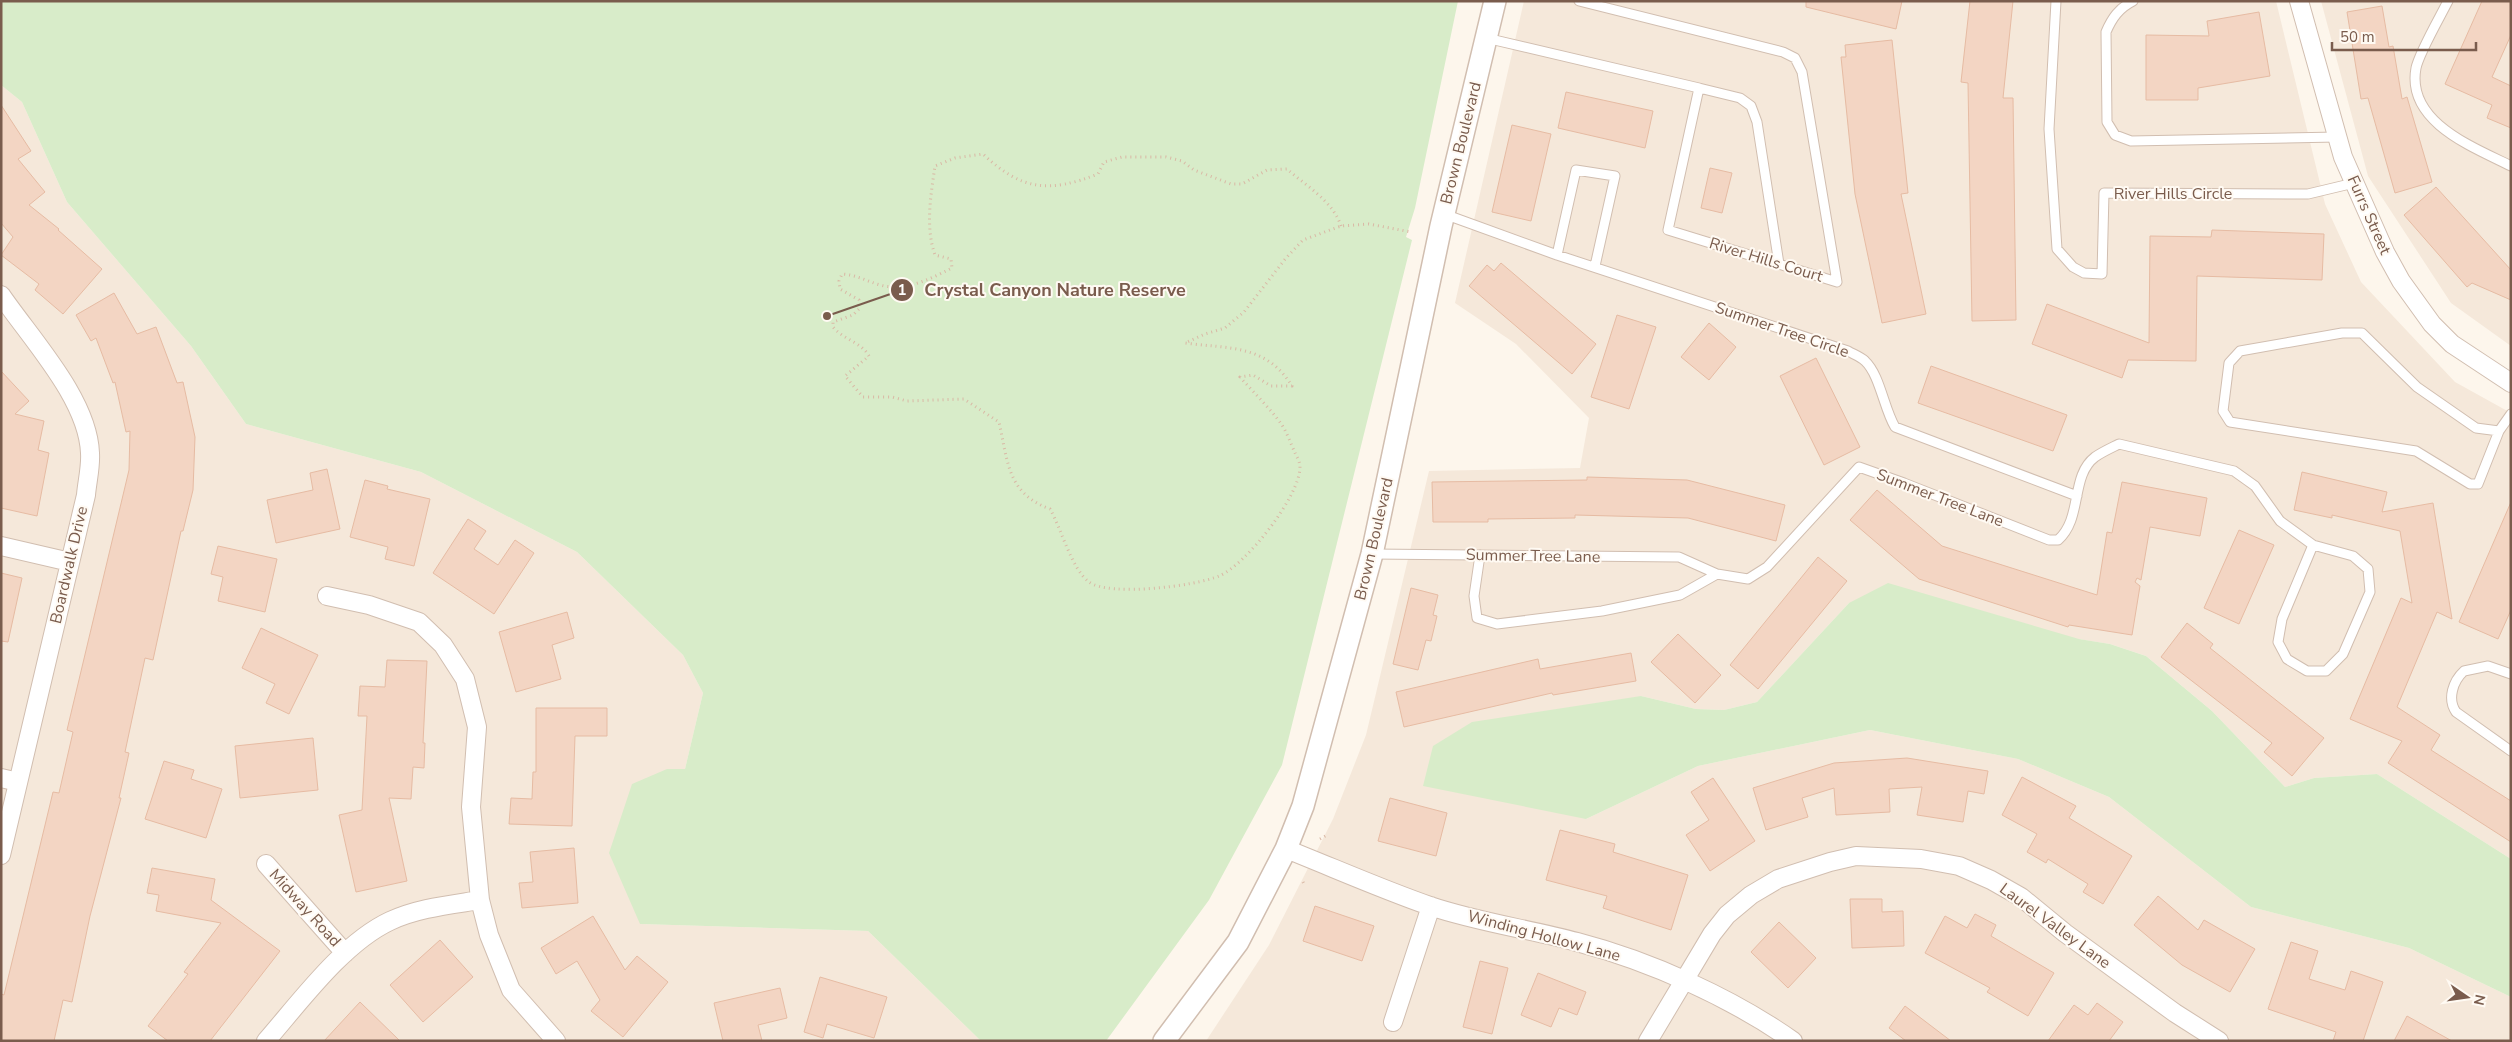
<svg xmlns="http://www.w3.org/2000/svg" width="2512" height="1042" viewBox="0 0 2512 1042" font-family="'Nunito Sans',sans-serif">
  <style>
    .residential { fill: #f5e8da }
    .green { fill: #d8ecc9 }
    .building { fill: #f3d5c3; stroke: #e6bba3 }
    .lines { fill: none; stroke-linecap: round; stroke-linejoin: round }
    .service-casing { stroke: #d1beb0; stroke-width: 11 }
    .minor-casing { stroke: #d1beb0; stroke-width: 20 }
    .tertiary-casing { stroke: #d1beb0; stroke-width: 24 }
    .path { stroke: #d9b8a5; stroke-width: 3; stroke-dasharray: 1 4; stroke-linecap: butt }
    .service { stroke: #fff; stroke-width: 9 }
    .minor { stroke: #fff; stroke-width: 18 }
    .tertiary { stroke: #fff; stroke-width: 21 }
    .labels { text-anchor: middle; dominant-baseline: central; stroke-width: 4; stroke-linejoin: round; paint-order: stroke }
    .street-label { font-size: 16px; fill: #7a5c4d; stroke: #fffaf3 }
    .leader { fill: none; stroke: #7a5c4d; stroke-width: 2 }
    .callout-dot { fill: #7a5c4d; stroke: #fffaf3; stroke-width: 2 }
    .mark-label { font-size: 15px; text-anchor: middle; font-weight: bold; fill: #fff }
    .callout-label { font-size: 18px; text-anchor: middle; font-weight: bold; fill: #7a5c4d; stroke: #fffaf3; stroke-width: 4; stroke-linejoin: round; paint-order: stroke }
  </style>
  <rect width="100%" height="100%" fill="#fdf6ec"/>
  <path class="residential" d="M1524 1H2276L2325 204 2361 282 2455 382 2511 413V859L2377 774 2314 778 2285 787 2212 711 2146 656 2110 644 1849 603 1757 702 1724 710 1696 709 1641 696 1586 819 1698 766 1870 730 2018 759 2109 797 2251 907 2409 948 2511 997V1041H1206L1269 945 1333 819 1366 735 1429 471 1580 468 1589 418 1516 344 1455 303Z
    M2321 1H2511V346L2451 303 2368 176Z
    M1 85 22 102 67 202 191 346 246 424 421 472 577 552 683 655 703 693 685 769H667L640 924 868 931 981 1041H1Z"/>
  <path class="green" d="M1 1H1458L1415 208 1406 237 1412 240 1282 765 1209 900 1106 1041H981L868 931 640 924 609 853 632 784 667 769H685L703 693 683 655 577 552 421 472 246 424 191 346 67 202 22 102 1 85Z
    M1888 583 2079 639 2110 644 2146 656 2212 711 2285 787 2314 778 2377 774 2511 859V997L2409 948 2251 907 2109 797 2018 759 1870 730 1698 766 1586 819 1423 786 1433 746 1472 722 1641 696 1696 709 1724 710 1757 702 1849 603Z"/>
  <path class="building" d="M1806 1H1902L1896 29 1806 7Z
    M1970 1H2013L2003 98H2013L2016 320 1972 321 1968 83 1961 82Z
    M2482 1H2511V35L2492 77 2511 86V128L2487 118 2492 105 2445 84Z
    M2382 6 2389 47 2393 46 2402 99 2407 97 2432 182 2395 193 2368 98 2361 99 2347 12Z
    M2259 12 2270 76 2198 88V100H2146V35L2209 36 2207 21Z
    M1892 40 1908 193 1901 194 1926 314 1882 323 1855 194 1841 57H1846L1845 45Z
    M1566 92 1653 111 1645 148 1558 128Z
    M1 105 31 151 18 159 45 192 29 205 59 229 58 230 102 269 63 314 35 290 39 284 1 255 13 237 1 223Z
    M1512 125 1551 134 1531 221 1492 212Z
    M1710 168 1732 173 1722 213 1701 208Z
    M2436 187 2511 270V300L2472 283 2467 287 2404 215Z
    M2212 230 2324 234 2322 280 2197 276 2196 361 2128 360 2122 378 2032 344 2047 304 2149 343 2150 236 2211 237Z
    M1501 263 1596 344 1572 374 1469 286 1487 265 1494 271Z
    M114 293 137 334 156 327 177 383 183 382 195 437 193 490 183 531H181L153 660 145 658 125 752 129 753 119 798H121L90 916 72 1002 63 1000 54 1041H1V994L4 995 53 792 59 793 73 732 67 730 129 470 130 431 126 432 115 382 113 383 96 338 91 341 76 315Z
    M1617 315 1656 327 1629 409 1591 397Z
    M1709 323 1736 347 1709 380 1681 357Z
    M1816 358 1860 447 1824 465 1780 376Z
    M1931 366 2067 415 2053 451 1918 403Z
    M1 371 29 401 15 414 44 421 38 450 49 453 37 516 1 508Z
    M327 469 340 529 276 543 267 500 313 490 310 473Z
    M2302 472 2387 492 2382 512 2433 503 2452 619 2437 612 2397 707 2440 735 2431 750 2511 801V842L2388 763 2402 741 2350 719 2401 598 2412 603 2400 531 2332 515V518L2294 510Z
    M1587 477 1687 480 1785 505 1776 541 1688 518 1575 515V518L1488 519V522H1433L1432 482 1587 480Z
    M365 480 388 486 387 489 430 499 414 566 385 559 388 547 350 537Z
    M2122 482 2207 498 2200 536 2150 527 2141 580 2137 578 2135 582 2140 586 2132 635 2069 625 2068 627 1919 579 1850 520 1877 490 1942 546 2097 595 2107 532 2112 533Z
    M2511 502V610L2498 639 2459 622Z
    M468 519 486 531 474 549 498 565 515 540 534 553 494 614 433 573Z
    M2239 530 2274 545 2239 624 2204 608Z
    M218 546 277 559 265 612 218 601 223 577 211 574Z
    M1818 557 1847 581 1758 689 1730 665Z
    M1 573 22 578 8 642 1 641Z
    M1411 588 1438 595 1433 615 1437 616 1431 641 1426 640 1418 670 1393 664Z
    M567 612 574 638 552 645 561 679 516 692 499 632Z
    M2187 623 2213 644 2210 648 2324 738 2292 776 2264 752 2272 743 2161 657Z
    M261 628 318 655 289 714 266 703 275 684 242 668Z
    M1678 634 1721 675 1695 703 1651 662Z
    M1631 653 1636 681 1553 695 1552 693 1404 727 1396 692 1538 659 1540 669Z
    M387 660 427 661 423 743H425L424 768 413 767 411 799 389 798 407 881 356 892 339 815 362 810 367 716H358L360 686 385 687Z
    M536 708H607V736H575L572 826 509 824 511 798 532 799 533 772H536Z
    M313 738 318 790 240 798 235 746Z
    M1907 758 1988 771 1984 794 1968 791 1963 822 1917 815 1922 787 1889 789 1890 812 1836 815 1834 788 1802 798 1808 817 1766 830 1753 788 1834 763Z
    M164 761 194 770 191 779 222 789 206 838 145 819Z
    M2022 777 2076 806 2069 818 2132 856 2103 904 2083 892 2088 884 2048 859 2046 863 2027 852 2037 834 2002 815Z
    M1713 778 1755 841 1710 871 1686 835 1709 820 1691 792Z
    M1390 798 1447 813 1436 856 1378 841Z
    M1560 830 1615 844 1613 852 1688 875 1671 930 1603 908 1607 896 1546 880Z
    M574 848 578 903 522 908 519 883 533 882 530 852Z
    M152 868 215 879 211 900 280 951 210 1041H168L148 1026 188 974 184 972 221 923 156 911 159 895 147 893Z
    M2158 896 2198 930 2204 920 2255 949 2230 992 2182 965 2134 925Z
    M1850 899H1882V912L1903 911 1904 946 1852 948Z
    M1315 906 1374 926 1362 961 1303 941Z
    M1975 914 1996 925 1991 936 2054 973 2028 1016 1987 992 1990 988 1925 953 1945 916 1967 928Z
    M593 916 625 970 637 956 668 982 623 1037 591 1011 600 1000 577 961 556 974 541 948Z
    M1779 922 1816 958 1788 988 1751 952Z
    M440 940 473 977 423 1022 390 985Z
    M2291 942 2318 951 2309 979 2345 990 2351 971 2383 982 2363 1041H2333L2336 1032 2268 1009Z
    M1480 961 1508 968 1492 1034 1463 1027Z
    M1538 973 1586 992 1577 1015 1559 1008 1551 1027 1521 1015Z
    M820 977 887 997 874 1038 827 1024 823 1038 804 1032Z
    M780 988 787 1018 758 1025 762 1041H723L714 1003Z
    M360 1002 400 1041H324Z
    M2097 1003 2123 1022 2109 1041H2048L2074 1005 2088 1015Z
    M1905 1006 1951 1041H1906L1889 1028Z
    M2407 1016 2452 1041H2394Z"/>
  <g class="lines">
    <g class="service-casing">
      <path id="service" d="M2056 1 2049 129 2057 249 2073 267 2084 273 2102 274 2104 193 2308 194 2354 183
        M2133 1C2119 8 2112 18 2106 32L2107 122 2115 135 2131 141 2337 137
        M2448 1C2440 17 2419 53 2416 68 2406 122 2473 147 2511 166
        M1486 38 1699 88 1668 230 1837 282 1802 72 1795 58 1783 52 1579 1
        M1699 88 1740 98 1751 106 1757 122 1779 264
        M1444 214 1557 255 1848 351C1853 354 1861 357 1865 361 1880 375 1884 409 1895 427L2077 496
        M1557 255 1576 170 1615 176 1595 266
        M2499 431 2476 428 2417 387 2362 333H2342L2240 351 2229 363 2223 411 2230 422 2416 451 2470 484H2478L2499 431 2511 414
        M1372 554 1679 557 1717 574 1748 579 1767 567 1859 467 1904 483 2049 540H2058C2083 518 2070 476 2095 457 2102 452 2111 448 2119 444L2234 471 2255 486 2280 521 2313 545 2353 556 2368 569 2370 592 2343 654 2326 671H2307L2287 659 2278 642 2282 619 2313 545
        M1480 555 1474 596 1477 618 1497 624 1602 611 1680 595 1717 574
        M2511 674 2488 666 2464 671C2453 681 2447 699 2456 712L2511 751"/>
    </g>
    <g class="minor-casing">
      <path id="minor" d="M2299 1 2343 157 2385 252 2401 281 2432 324 2452 344 2511 383
        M1 295C31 339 88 399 90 453 91 467 87 482 86 495L1 855
        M1 546 70 562
        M327 596 369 605 419 622 443 645 465 679 477 727 471 807 480 900 489 935 511 990 556 1041
        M1 778 18 782
        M1286 849C1334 868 1381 889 1430 906 1477 922 1529 929 1577 942 1650 961 1732 998 1793 1041
        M266 864 345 953
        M1393 1022 1431 906
        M266 1041C300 1002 343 943 390 921 418 908 449 905 480 900
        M1648 1041 1712 934 1727 915 1751 895 1778 879 1830 862 1856 856 1921 859 1959 866 1991 880 2021 897 2065 933 2175 1013 2219 1041"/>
    </g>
    <g class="tertiary-casing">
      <path id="tertiary" d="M1164 1041 1238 942 1286 849 1303 806 1372 554 1441 226 1495 1"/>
    </g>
    <path class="path" d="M1341 226C1333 201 1306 186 1287 169L1267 170 1242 184H1231L1194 170 1182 161 1166 157H1122L1104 162 1098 174C1049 193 1022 191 983 154L955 158 935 166C931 194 925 227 935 255L951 259 952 268C930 279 905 292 880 285 866 281 857 275 842 274L839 281 840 289 859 300V309L853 315 833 322V327C844 340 861 342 869 356L845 376 863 397H892L907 401 964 399 999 422C1008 462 1007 493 1050 509 1062 530 1071 568 1089 582 1109 597 1196 586 1219 576 1246 565 1300 496 1300 467 1300 462 1297 457 1295 453 1291 444 1287 433 1282 425 1270 408 1254 393 1240 377L1253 375 1271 386H1292C1266 344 1229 349 1185 343L1205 334 1225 328 1244 312 1286 258 1303 240 1341 226 1369 224 1411 232
      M1320 839 1327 835
      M1303 882 1305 886"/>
    <use href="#service" class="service"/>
    <use href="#minor" class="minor"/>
    <use href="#tertiary" class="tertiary"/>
  </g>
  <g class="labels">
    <g class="street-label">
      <text transform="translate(1461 143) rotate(-76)">Brown Boulevard</text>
      <text x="2173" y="194">River Hills Circle</text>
      <text transform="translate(2369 215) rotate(66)">Furrs Street</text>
      <text transform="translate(1766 260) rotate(17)">River Hills Court</text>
      <text transform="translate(1782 330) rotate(19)">Summer Tree Circle</text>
      <text transform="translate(1940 498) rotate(21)">Summer Tree Lane</text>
      <text transform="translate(1374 539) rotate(-77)">Brown Boulevard</text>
      <text transform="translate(1533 556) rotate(1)">Summer Tree Lane</text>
      <text transform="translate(69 565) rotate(-77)">Boardwalk Drive</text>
      <text transform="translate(305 908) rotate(48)">Midway Road</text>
      <text transform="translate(2055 926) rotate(36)">Laurel Valley Lane</text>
      <text transform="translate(1544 936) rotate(15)">Winding Hollow Lane</text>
    </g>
  </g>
  <path class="leader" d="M827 316L902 290"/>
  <g class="callout-dot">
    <circle cx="827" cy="316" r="5"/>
    <circle cx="902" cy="290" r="12"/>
  </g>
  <g class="mark-label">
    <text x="902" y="295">1</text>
  </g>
  <g class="callout-label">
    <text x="1055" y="296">Crystal Canyon Nature Reserve</text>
  </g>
  <rect width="2512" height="1042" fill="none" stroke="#7a5c4d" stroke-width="5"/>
  <g transform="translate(2467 997) rotate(103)" stroke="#fffaf3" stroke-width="4" paint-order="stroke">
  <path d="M0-4L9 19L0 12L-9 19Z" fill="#7a5c4d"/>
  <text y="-8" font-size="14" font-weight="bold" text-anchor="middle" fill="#7a5c4d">N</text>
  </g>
  <path d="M2332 42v8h144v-8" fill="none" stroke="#7a5c4d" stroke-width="2.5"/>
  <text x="2340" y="42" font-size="15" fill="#7a5c4d" stroke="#fffaf3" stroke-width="4" paint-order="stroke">50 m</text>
</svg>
